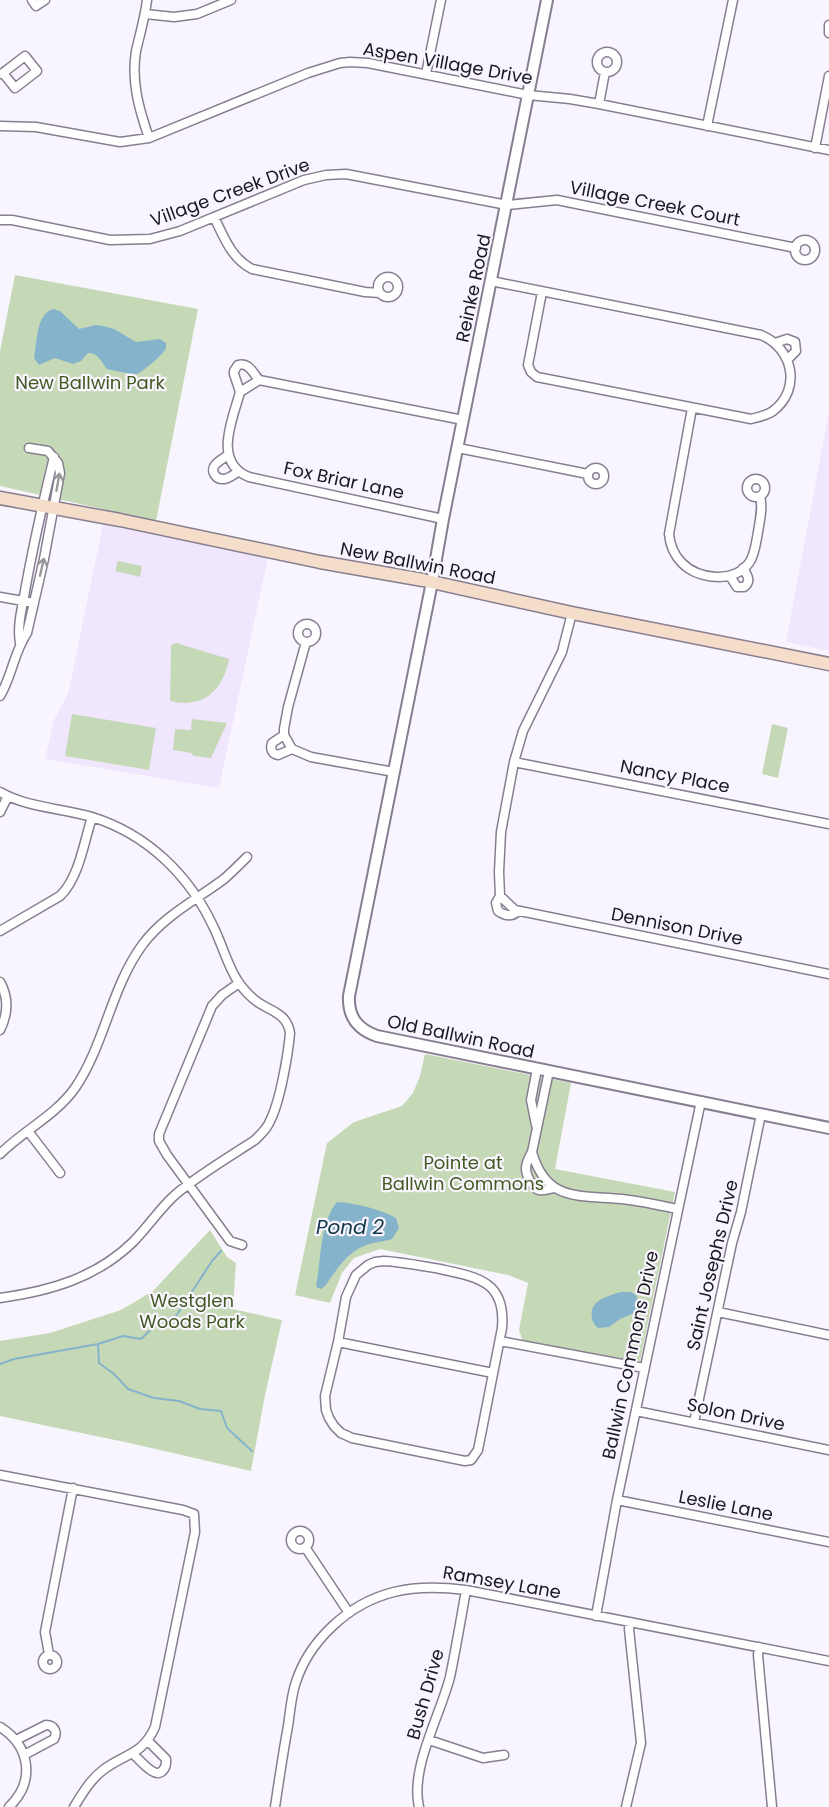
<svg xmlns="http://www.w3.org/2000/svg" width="829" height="1807" viewBox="0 0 829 1807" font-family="Poppins,sans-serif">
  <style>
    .built { fill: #f0e6fd }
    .green { fill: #c6d9b6 }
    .water { fill: #86b3cc }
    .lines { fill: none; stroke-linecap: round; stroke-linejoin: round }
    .stream { stroke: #86b3cc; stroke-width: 2 }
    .minor-casing { stroke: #877e91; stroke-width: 11 }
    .tertiary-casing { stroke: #877e91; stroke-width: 14 }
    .secondary-casing { stroke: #877e91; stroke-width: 15 }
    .minor { stroke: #fff; stroke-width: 8 }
    .tertiary { stroke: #fff; stroke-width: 10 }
    .secondary { stroke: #f4ddc9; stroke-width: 12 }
    .oneway { stroke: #98979a }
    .labels { text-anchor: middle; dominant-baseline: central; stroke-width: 4.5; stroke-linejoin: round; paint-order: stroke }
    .street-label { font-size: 18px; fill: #1b181f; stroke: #f9f5fe }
    .park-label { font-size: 18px; fill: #405a21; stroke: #f9f5fe }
    .water-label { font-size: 20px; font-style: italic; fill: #11374a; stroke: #f9f5fe }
  </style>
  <rect width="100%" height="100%" fill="#f9f5fe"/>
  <path class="built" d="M829 411V651L786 642Z
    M103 525 268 557 219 788 45 759 54 720 68 694Z"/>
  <path class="green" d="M15 275 198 309 156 521 0 486V351Z
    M118 561 142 566 140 577 115 571Z
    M176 643 229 659C223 691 203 709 170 701L171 645Z
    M72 714 156 728 149 770 65 756Z
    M192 719 227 723 211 758 194 756 191 753 173 750 175 729 191 730Z
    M772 724 788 728 778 778 762 774Z
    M425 1054 571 1083 555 1169 675 1192 640 1361 523 1342 519 1330 528 1283 508 1275 380 1249 354 1258 342 1273 330 1303 295 1295 327 1143 354 1122 402 1106 413 1093 420 1076Z
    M210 1230 227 1257 236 1263 233 1309 282 1320 265 1395 251 1471 134 1444 0 1416V1341L50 1333 121 1310 153 1291Z"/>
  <path class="water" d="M53 309 60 311 79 329 96 325 103 326 114 329 136 342 160 339 166 343C166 345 166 347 166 348 165 353 140 374 137 374 133 375 112 370 107 369 102 363 98 352 88 353L81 361 73 364 55 358 39 365 34 358C37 343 36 314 53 309Z
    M337 1202C355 1203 380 1209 396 1218L399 1228 392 1239C383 1242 372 1242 364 1246 347 1253 336 1270 326 1285L321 1289 316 1287 317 1280C321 1256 321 1220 337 1202Z
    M621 1292H631L636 1295 639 1304 637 1309 634 1313 620 1319 609 1327 598 1328C590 1322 589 1309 597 1302 603 1297 614 1294 621 1292Z"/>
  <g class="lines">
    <path class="stream" d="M98 1344 99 1363 114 1374 128 1389 154 1398 179 1401 200 1409 221 1411 227 1428 252 1451
      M0 1364 14 1359 98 1344 123 1336 141 1339 160 1321 176 1316 212 1261 221 1251"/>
    <g class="minor-casing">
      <path id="minor" d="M32 0 36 6 45 0
        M147 0C145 17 140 34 136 51 131 82 139 109 149 138
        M145 14 174 17 197 14 231 0
        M829 25V33
        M597 62a10 10 0 1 1 20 0a10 10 0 1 1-20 0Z
        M0 74 3 73 25 56 37 71 15 88 3 73
        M426 74 441 0
        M599 104 605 72
        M0 126 36 127 120 142 149 138 308 73 340 63 350 62 368 63 528 95 570 99 599 104 829 150
        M707 126 733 0
        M815 148 829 76
        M214 217C224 237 231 258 252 269L365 292 380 293
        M0 220H12L110 240 150 239 180 231 304 180 326 175 346 174 507 205 557 200 796 248
        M795 250a10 10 0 1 1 20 0a10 10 0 1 1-20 0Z
        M378 287a10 10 0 1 1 20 0a10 10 0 1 1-20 0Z
        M491 281 761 335C793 348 802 389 773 411 766 416 758 417 751 419L537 377 531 372 528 365 542 292
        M775 343 787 339 795 342 796 351 787 360
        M240 392C233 419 212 462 249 477L443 519
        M240 392 259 380 463 420
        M240 392 234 374V371L238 365C249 362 253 373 259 380
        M692 408 669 534C670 545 674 555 682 563 699 580 734 583 749 563 755 555 756 542 758 532 760 519 763 508 760 496
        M458 448 588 474
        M228 455C224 458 218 461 215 465 210 471 216 480 224 479 228 479 234 474 238 472
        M588 476a8 8 0 1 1 16 0a8 8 0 1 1-16 0Z
        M747 488a9 9 0 1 1 18 0a9 9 0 1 1-18 0Z
        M730 576 737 587H744C752 581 747 575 743 568
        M0 597 29 602
        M572 613 562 652 523 731 514 762 501 832 499 872 500 896 515 910 829 974
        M298 633a9 9 0 1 1 18 0a9 9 0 1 1-18 0Z
        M306 642 288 707 284 729V735L292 749 311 757 394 772
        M20 643C17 626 22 608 25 591 33 546 43 502 54 457
        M0 696C12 676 14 652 27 633L44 559 60 473 58 463 48 451 29 448
        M284 735 272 743C270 749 272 754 278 755L292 749
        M514 762 829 824
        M0 792C28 808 62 808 92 817 147 834 189 875 213 926 222 944 227 964 237 980 243 989 250 997 259 1003 273 1012 287 1014 290 1033 288 1055 280 1102 270 1121 267 1129 261 1134 255 1140 229 1157 200 1174 176 1194 160 1208 148 1227 133 1242 96 1278 50 1291 0 1298
        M0 812 8 796
        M500 896 496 903 498 911C505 916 512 917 518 911
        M0 931 60 896C79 878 84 842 92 817
        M0 982C9 998 8 1014 0 1030
        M239 983 222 995 212 1006 159 1134V1141L167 1155 230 1241 242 1245
        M549 1071 532 1152C546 1202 579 1195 622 1199 640 1201 659 1205 677 1209
        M536 1125 531 1100 537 1069
        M28 1131 60 1173
        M532 1152C525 1164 523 1171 532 1184 534 1187 535 1189 539 1190 544 1191 550 1189 554 1188
        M0 1154C24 1130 55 1116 75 1088 105 1044 111 987 143 944 165 915 196 900 224 879 232 872 240 864 247 857
        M384 1261C403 1262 421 1266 440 1269 477 1277 506 1281 502 1328L478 1450 471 1460 465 1461 352 1438 341 1433 334 1426 329 1418 326 1410 325 1396 338 1342 346 1297 356 1275 368 1265 375 1262Z
        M718 1312 829 1335
        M500 1341 644 1368
        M338 1342 493 1373
        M636 1411 829 1450
        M694 1422 732 1243 741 1212 761 1114
        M0 1475 183 1510 194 1514 195 1532 155 1727C142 1756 125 1753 103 1770 90 1780 82 1794 74 1807
        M617 1500 829 1542
        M291 1540a9 9 0 1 1 18 0a9 9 0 1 1-18 0Z
        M305 1547 349 1613
        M596 1616 617 1500 701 1101
        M759 1647 758 1655 772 1807
        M49 1654 45 1632 73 1488
        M43 1662a7 7 0 1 1 14 0a7 7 0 1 1-14 0Z
        M0 1727C30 1746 36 1781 9 1807
        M16 1740 46 1725C54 1725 58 1732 54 1739L24 1755
        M429 1740 483 1758 504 1755
        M133 1754C139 1759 145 1767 152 1771 161 1777 167 1768 166 1759L148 1741
        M275 1807C279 1780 283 1753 288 1726 290 1713 291 1698 295 1685 308 1641 349 1603 394 1592 418 1586 442 1587 466 1590L829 1661
        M419 1807C410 1768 440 1716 450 1677 456 1648 461 1619 466 1590
        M626 1807 641 1743 629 1629 630 1622"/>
    </g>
    <g class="tertiary-casing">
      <path id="tertiary" d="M547 0 443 519 432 582 349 996C348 1017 357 1029 377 1036L829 1128"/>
    </g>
    <g class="secondary-casing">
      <path id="secondary" d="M0 498 120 520 320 562 423 580 572 613 829 664"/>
    </g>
    <use href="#minor" class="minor"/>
    <use href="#tertiary" class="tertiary"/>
    <use href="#secondary" class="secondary"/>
  </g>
  <defs><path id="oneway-shaft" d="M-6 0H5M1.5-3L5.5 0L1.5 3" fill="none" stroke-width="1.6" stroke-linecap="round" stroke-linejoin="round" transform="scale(1.5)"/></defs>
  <g class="oneway">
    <use href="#oneway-shaft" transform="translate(58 482) rotate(-80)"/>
    <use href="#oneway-shaft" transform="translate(42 567) rotate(-77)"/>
  </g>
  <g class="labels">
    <g class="street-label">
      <text transform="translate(448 63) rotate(10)">Aspen Village Drive</text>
      <text transform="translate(230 192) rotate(-20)">Village Creek Drive</text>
      <text transform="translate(655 203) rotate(11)">Village Creek Court</text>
      <text transform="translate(473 288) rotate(-78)">Reinke Road</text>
      <text transform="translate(344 480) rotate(12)">Fox Briar Lane</text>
      <text transform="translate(418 563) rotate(11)">New Ballwin Road</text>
      <text transform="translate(675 776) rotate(11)">Nancy Place</text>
      <text transform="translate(677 926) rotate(11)">Dennison Drive</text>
      <text transform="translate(461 1036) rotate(12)">Old Ballwin Road</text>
      <text transform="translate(712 1265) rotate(-77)">Saint Josephs Drive</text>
      <text transform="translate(630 1355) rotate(-78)">Ballwin Commons Drive</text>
      <text transform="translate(736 1414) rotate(12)">Solon Drive</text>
      <text transform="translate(726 1505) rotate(11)">Leslie Lane</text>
      <text transform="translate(502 1582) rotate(10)">Ramsey Lane</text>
      <text transform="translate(425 1694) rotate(-74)">Bush Drive</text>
    </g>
    <g class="park-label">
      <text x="90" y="382">New Ballwin Park</text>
      <text x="463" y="1162">Pointe at<tspan x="463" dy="21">Ballwin Commons</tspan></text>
      <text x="192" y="1300">Westglen<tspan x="192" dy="21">Woods Park</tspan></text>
    </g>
    <g class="water-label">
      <text x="350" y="1227">Pond 2</text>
    </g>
  </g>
</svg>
